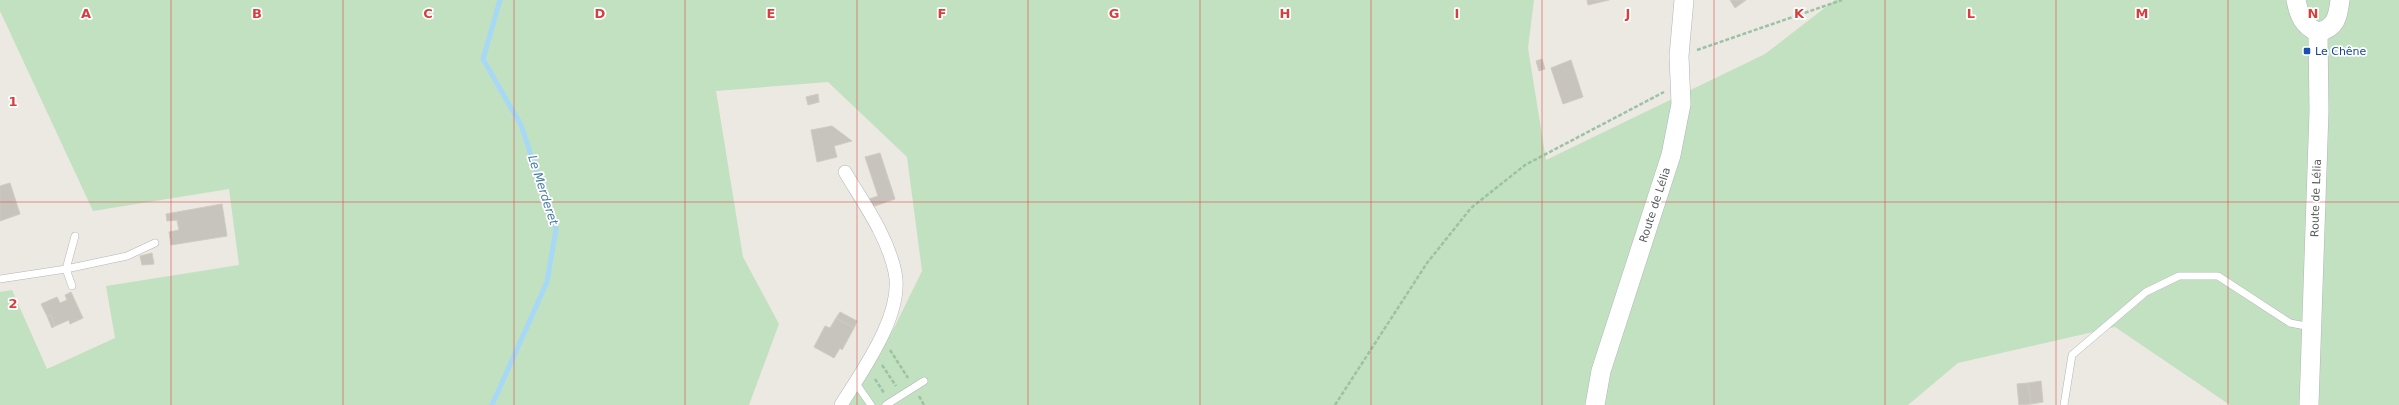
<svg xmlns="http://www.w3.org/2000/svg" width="2399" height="405" viewBox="0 0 2399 405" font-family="'DejaVu Sans',sans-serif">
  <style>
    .green { fill: #c2e1c0 }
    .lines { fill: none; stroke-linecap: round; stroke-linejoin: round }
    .stream { stroke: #a7d8f6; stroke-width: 5 }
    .building { fill: #c7c4be; stroke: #d0cac1 }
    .lane-casing { stroke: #b2b5b8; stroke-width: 8 }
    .street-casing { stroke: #b2b5b8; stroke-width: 14 }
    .secondary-casing { stroke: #b1b5b8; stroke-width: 20 }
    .path { stroke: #9ac2a3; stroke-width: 2.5; stroke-dasharray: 4 2; stroke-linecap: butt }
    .lane { stroke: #fff; stroke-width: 7 }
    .street { stroke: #fff; stroke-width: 13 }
    .secondary { stroke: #fff; stroke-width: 19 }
    .grid { fill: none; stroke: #d83f3c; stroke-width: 1; stroke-opacity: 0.55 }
    .transit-dot { fill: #1a4fb4; stroke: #fff; stroke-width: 1.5 }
    .labels { text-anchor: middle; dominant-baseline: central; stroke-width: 3.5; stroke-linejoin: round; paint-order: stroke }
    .transit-label { font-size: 11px; fill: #164399; stroke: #fff; text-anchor: start }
    .street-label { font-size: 11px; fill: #5a5e61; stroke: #fff }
    .water-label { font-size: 12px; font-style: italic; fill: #477ba6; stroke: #fff }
    .grid-label { font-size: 13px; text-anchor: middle; font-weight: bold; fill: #d83f3c; stroke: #fff; stroke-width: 3.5; stroke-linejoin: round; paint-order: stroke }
  </style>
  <rect width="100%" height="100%" fill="#ece9e2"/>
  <path class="green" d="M0 0H1534L1528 48 1546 160 1765 54 1835 0H2399V405H2230L2115 327 1958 363 1908 405H848L895 326 922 271 907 157 828 82 716 91 743 257 779 324 749 405H0V292L12 290 47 369 115 338 106 286 239 265 229 189 93 211 0 11Z"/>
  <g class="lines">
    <path class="stream" d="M492 405 547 282 556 229 521 125 483 59 500 0"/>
  </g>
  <path class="building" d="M1587 0H1609L1588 5Z
    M1730 0H1746L1735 8Z
    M1542 59 1545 69 1539 71 1536 61Z
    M1571 60 1583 97 1563 104 1551 68Z
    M818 94 819 102 808 105 806 97Z
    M832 126 852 141 834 146 837 157 817 162 811 130Z
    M880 153 895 199 872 207 869 199 878 196 865 157Z
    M10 183 20 214 0 221V186Z
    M222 204 227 236 171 245 169 232 179 230 177 220 167 221 166 214Z
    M152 253 154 264 142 265 140 256Z
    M71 292 83 318 70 324 69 320 55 326 51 315 47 316 41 304 57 297 60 303 67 300 65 295Z
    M840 312 857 321 854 328 836 318Z
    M51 315 55 326 52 328 47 316Z
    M836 318 854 328 842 350 840 348 834 358 814 347 825 326 830 328Z
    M2041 381 2043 402 2031 404 2028 383Z
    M2028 383 2031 404 2019 405 2017 384Z"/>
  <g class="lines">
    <g class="lane-casing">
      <path id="lane" d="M0 279 66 269 127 256 155 243
        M72 286 66 269 75 236
        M855 382 871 405
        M886 405 924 381
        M2064 405 2072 355 2146 292 2179 276H2218L2290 323 2311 327"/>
    </g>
    <g class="street-casing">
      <path id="street" d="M841 405C862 371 904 314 895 272 887 235 864 204 845 172"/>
    </g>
    <g class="secondary-casing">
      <path id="secondary" d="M2296 0C2299 15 2303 26 2318 32L2319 111 2309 405
        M2318 32C2336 28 2338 17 2340 0
        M1595 405 1601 371 1671 155 1681 104 1679 56 1684 0"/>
    </g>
    <path class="path" d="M1697 50 1842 0
      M890 350 908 378
      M882 365 896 386
      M875 379 884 393
      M919 396 924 405
      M1335 405 1427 263 1471 208 1525 165 1664 92"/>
    <use href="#lane" class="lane"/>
    <use href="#street" class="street"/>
    <use href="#secondary" class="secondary"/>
  </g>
  <path class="grid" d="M171 0V405M343 0V405M514 0V405M685 0V405M857 0V405M1028 0V405M1200 0V405M1371 0V405M1542 0V405M1714 0V405M1885 0V405M2056 0V405M2228 0V405M0 202H2399"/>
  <rect class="transit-dot" x="2303" y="47" width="8" height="8" rx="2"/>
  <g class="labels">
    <g class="transit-label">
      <text x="2315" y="51">Le Chêne</text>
    </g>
    <g class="street-label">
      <text transform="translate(2316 198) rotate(-88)">Route de Lélia</text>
      <text transform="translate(1655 205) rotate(-72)">Route de Lélia</text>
    </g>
    <g class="water-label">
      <text transform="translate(543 190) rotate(72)">Le Merderet</text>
    </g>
  </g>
  <g class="grid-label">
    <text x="86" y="18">A</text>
    <text x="257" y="18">B</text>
    <text x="428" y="18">C</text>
    <text x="600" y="18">D</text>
    <text x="771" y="18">E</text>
    <text x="942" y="18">F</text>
    <text x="1114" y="18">G</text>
    <text x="1285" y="18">H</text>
    <text x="1457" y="18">I</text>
    <text x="1628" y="18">J</text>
    <text x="1799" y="18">K</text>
    <text x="1971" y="18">L</text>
    <text x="2142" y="18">M</text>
    <text x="2313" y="18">N</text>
    <text x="13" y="106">1</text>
    <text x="13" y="308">2</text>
  </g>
</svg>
